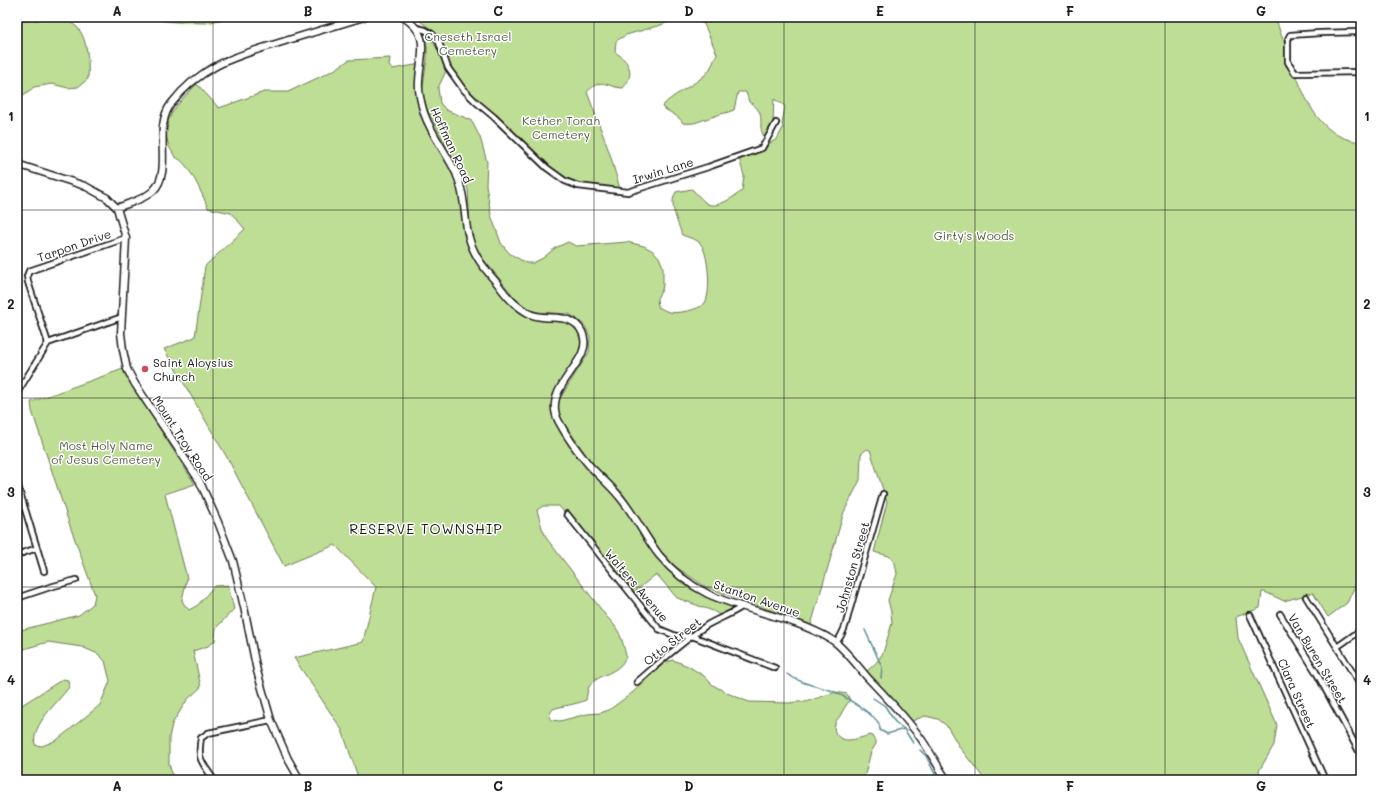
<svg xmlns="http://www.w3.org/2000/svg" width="1378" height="797" viewBox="0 0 1378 797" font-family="Mali,sans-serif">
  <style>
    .green { fill: #bedd95; stroke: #6d7c58 }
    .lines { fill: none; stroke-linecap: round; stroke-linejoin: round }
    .stream { stroke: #5c8a96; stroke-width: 1.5 }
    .minor-casing { stroke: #1c1c1c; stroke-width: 8 }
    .tertiary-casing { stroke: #1c1c1c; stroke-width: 9 }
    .minor { stroke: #fff; stroke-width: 4.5 }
    .tertiary { stroke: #fff; stroke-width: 6 }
    .grid { fill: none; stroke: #1c1c1c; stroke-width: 1; stroke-opacity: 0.55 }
    .poi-dot { fill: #d1495b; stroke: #fff; stroke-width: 1.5 }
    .labels { text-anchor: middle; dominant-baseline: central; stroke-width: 3; stroke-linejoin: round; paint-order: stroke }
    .park-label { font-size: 12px; fill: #556046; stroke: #fff }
    .street-label { font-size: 12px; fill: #1c1c1c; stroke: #fff }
    .poi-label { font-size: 12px; fill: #1c1c1c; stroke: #fff; text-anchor: start }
    .quarter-label { font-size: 14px; letter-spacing: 1px; fill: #1c1c1c; stroke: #fff }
    .neatline { fill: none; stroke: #1c1c1c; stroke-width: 1.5 }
    .grid-label { font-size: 13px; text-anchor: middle; font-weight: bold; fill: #1c1c1c }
  </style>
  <rect width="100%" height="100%" fill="#fff"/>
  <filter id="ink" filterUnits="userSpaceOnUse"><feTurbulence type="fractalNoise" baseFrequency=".025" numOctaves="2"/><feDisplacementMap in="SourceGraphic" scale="8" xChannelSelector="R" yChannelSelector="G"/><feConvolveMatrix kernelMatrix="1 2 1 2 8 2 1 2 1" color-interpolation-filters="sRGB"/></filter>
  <g filter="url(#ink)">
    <path class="green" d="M44 17H65C68 22 73 23 77 27 88 39 89 63 88 79L78 87 68 88 52 84 34 87 17 100V22L39 20Z
      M130 17H233L206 23 175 22Z
      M413 17H1276C1278 29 1285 43 1289 55 1302 91 1316 138 1361 142V573L1347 603 1328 617 1313 593 1284 601 1265 592H1262L1260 608 1236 617 1238 638 1277 725 1274 745 1259 771 1262 780H985L960 748 947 726 938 719 925 716 912 721 867 671 876 663 883 653 892 623 891 612 888 600 897 574 895 563 889 556 874 552 887 502 870 450 867 449 861 454 860 480 844 512 811 625 706 587 676 567 660 550 622 492 591 462 561 419 558 409 559 400 589 352 590 337 585 326 576 318 569 314 536 312 527 308 519 303 476 250 470 230 468 189 427 109 422 92 427 59V47L425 38 428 37C438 44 441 61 446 71L438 88 440 103 446 110 471 120 480 137 487 162 486 185 491 215 501 243 509 253 526 263H533L543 258 555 248 568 242 576 246 627 242 644 246 653 251 659 257 663 267V285L662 290 657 298 658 307C661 308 665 311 669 312 677 314 698 310 704 304 712 296 709 250 699 242 695 239 687 237 682 235 678 222 668 204 676 192L692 189C696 193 701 199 706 203 716 210 733 197 742 191L744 176 739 158 764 149 770 143 777 139 783 128 782 124 785 106 774 99 773 123 766 139C754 126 770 114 749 102L746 92H738L734 110C727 113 719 114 712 117 701 120 695 125 683 123 678 115 670 113 662 107 669 96 695 85 706 74 711 69 714 60 717 54L704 24 692 18 675 19 661 25 626 35 616 41 615 52C629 61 636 74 623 88 605 87 603 76 587 92L610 154 620 189C602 188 583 186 567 178 546 167 530 148 513 132 493 114 466 92 451 69 447 62 445 54 442 46 438 32 425 24 413 17Z
      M390 58 389 66 392 69 421 64 419 82 425 117 456 173 467 229 486 271 526 312 565 318 581 329 584 347 556 395 554 409 579 453 619 496 658 554 691 583 743 606 723 617 713 611 677 598 659 577 655 575 631 595 559 506H543L537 510 542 528 547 539 607 617C620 630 622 638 626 656 620 675 597 673 589 687 587 690 587 697 586 700 575 705 564 705 553 709 550 713 548 716 551 720L560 721 587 714 600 713 609 710 632 693 664 663 673 660 688 666 704 676 713 685 727 693 749 702 789 703 796 702H805L836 692 847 694 850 700C846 705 843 710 840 716 838 719 835 721 835 724 832 733 839 740 848 740 855 740 863 737 870 735L873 736 876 741V744L871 752 865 774 862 780H359L342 730 294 658 363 642 376 587 335 545 284 566 229 461 164 349 195 337 205 266 245 229 231 213 208 208C202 194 189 162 175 157 173 153 169 148 168 143 160 118 182 100 197 84L219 108 264 92H288L334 70 349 60Z
      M123 369 126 376 195 484 165 494 187 578 182 600 184 604 189 610 198 605 214 586 228 585 234 609 216 628 215 641 208 646 193 651 201 687 187 700 172 724 169 738V764L174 780H17V708L63 679 68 680 69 687C58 703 31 724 35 745L42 746 57 740 100 705 110 681 105 661 98 654 82 647 48 642 17 651V631L79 615 93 604 95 595 70 526 32 411 31 402Z"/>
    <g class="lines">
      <path class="stream" d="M865 630 882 667 881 678
        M787 674C802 684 813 685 830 690 841 694 870 712 877 721 879 723 880 727 880 730L887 734 904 729
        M873 698 885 706 895 722 904 729 913 743
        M920 750 926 756 938 780"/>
      <g class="minor-casing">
        <path id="minor" d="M417 28 425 30 432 34 438 40 448 68 463 89 476 102 494 117 547 168 565 181 578 186 628 192 708 167 762 148 776 123
          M1361 32 1320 33 1290 35 1288 39V62L1295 73 1361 72
          M48 343 28 282 27 276 29 271 126 238
          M17 393 48 343 122 317
          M17 483 44 571
          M567 514 659 629 676 636H692L775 668
          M17 555 37 548
          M1306 597 1361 686
          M17 598 50 587 76 580
          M1280 614 1316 672 1361 755
          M1250 615 1325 780
          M836 643C844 633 846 624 849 612L883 494
          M1337 647 1361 630
          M637 682C660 662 682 642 707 625 719 618 732 614 743 606
          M214 780C202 762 197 760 201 738L208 733 271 720"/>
      </g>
      <g class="tertiary-casing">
        <path id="tertiary" d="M403 17C432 35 420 54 419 82 418 92 421 103 424 113 431 134 446 152 456 173 464 191 464 210 467 229 471 252 482 266 497 283 502 290 507 297 514 303 520 308 528 315 536 316 553 320 573 313 582 332 597 362 539 386 559 422 567 437 578 452 589 465 598 475 609 484 618 495 634 513 644 536 659 555 672 571 690 585 708 594 737 607 768 613 798 624 811 629 824 634 835 642 847 652 857 665 867 677 886 697 906 717 922 740 931 753 938 767 947 780
          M17 164 85 186 107 198 117 208 126 238 121 333 123 350 127 369 135 384 199 480 218 522 233 561 244 607 257 671 271 720 288 759 300 780
          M117 208C129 203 143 200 153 191 174 171 152 129 171 104 201 64 240 55 285 41 311 33 338 25 364 17"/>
      </g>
      <use href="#minor" class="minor"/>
      <use href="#tertiary" class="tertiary"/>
    </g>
  </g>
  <path class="grid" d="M213 17V780M403 17V780M594 17V780M784 17V780M975 17V780M1165 17V780M17 210H1361M17 398H1361M17 587H1361"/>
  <circle class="poi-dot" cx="145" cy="369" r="4"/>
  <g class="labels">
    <g class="park-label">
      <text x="468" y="36">Cneseth Israel<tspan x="468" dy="14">Cemetery</tspan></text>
      <text x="561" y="120">Kether Torah<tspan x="561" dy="14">Cemetery</tspan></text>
      <text x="974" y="235">Girty's Woods</text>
      <text x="106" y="445">Most Holy Name<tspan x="106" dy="14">of Jesus Cemetery</tspan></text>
    </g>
    <g class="street-label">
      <text transform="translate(452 145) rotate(65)">Hoffman Road</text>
      <text transform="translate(663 170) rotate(-17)">Irwin Lane</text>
      <text transform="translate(74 245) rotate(-19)">Tarpon Drive</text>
      <text transform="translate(183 438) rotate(57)">Mount Troy Road</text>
      <text transform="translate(852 567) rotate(-74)">Johnston Street</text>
      <text transform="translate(637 585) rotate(50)">Walters Avenue</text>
      <text transform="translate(757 598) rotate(19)">Stanton Avenue</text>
      <text transform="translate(672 641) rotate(-38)">Otto Street</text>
      <text transform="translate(1318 658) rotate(59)">Van Buren Street</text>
      <text transform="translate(1297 693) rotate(66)">Clara Street</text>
    </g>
    <g class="poi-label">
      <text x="153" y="362">Saint Aloysius<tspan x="153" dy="14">Church</tspan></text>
    </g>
    <g class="quarter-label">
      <text x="426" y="528">RESERVE TOWNSHIP</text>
    </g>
  </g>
  <rect width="1378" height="797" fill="none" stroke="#fff" stroke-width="44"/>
  <rect x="22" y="22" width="1334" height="753" class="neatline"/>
  <g class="grid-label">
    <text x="117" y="16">A</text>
    <text x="308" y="16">B</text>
    <text x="498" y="16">C</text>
    <text x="689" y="16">D</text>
    <text x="880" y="16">E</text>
    <text x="1070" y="16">F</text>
    <text x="1261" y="16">G</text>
    <text x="11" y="121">1</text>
    <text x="1367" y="121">1</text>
    <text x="11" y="309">2</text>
    <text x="1367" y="309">2</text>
    <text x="11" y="497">3</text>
    <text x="1367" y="497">3</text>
    <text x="11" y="685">4</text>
    <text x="1367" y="685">4</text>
    <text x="117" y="791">A</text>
    <text x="308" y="791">B</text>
    <text x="498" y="791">C</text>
    <text x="689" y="791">D</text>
    <text x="880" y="791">E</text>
    <text x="1070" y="791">F</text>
    <text x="1261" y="791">G</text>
  </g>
</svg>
